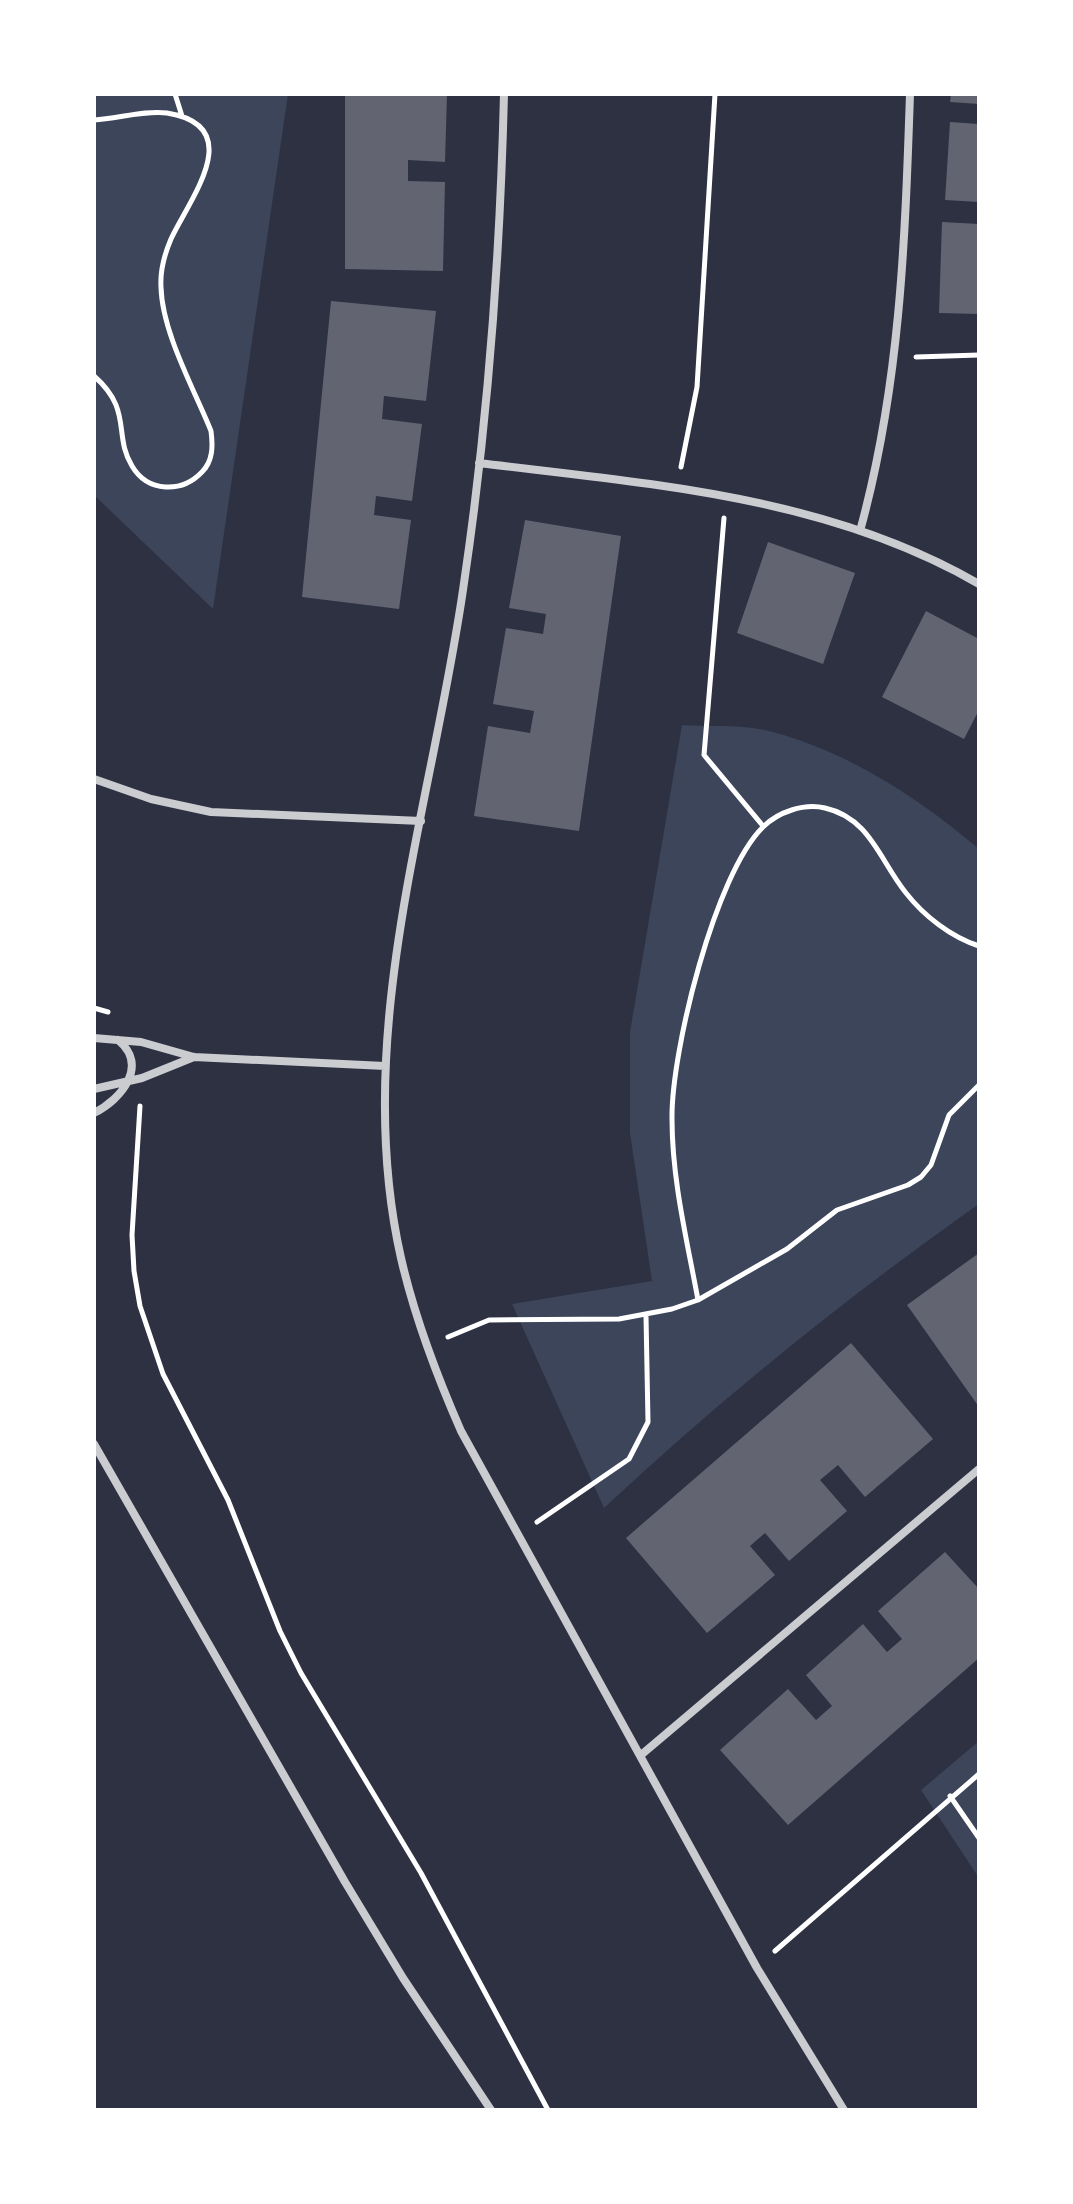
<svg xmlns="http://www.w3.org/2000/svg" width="1073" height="2204" viewBox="0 0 1073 2204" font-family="'Nunito Sans',sans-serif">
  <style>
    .green { fill: #3c4559 }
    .building { fill: #626471 }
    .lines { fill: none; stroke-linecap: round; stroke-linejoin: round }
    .path { stroke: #fff; stroke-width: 5 }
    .minor { stroke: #caccd0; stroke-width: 8 }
  </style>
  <rect width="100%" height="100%" fill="#2d3142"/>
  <path class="green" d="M94 94H288L213 609 94 495Z
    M682 725C711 727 746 724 773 732 850 753 919 798 979 849V1204C847 1297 722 1398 604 1508L512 1304 652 1281 630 1133V1032Z
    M979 1741V1878L921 1790Z"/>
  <path class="building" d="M345 94H447L445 162 408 160V181L445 182 443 271 345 269Z
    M951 94H979V104L950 102Z
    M950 122 979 124V202L945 200Z
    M942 222 979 224V314L939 313Z
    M331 301 436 311 426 401 384 396 382 419 422 424 412 501 376 496 374 515 411 520 399 609 302 597Z
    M525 520 621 536 579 831 474 816 488 726 530 733 534 711 493 704 506 628 543 634 546 614 509 608Z
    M768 542 855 573 823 664 737 633Z
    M926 611 979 639V710L964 739 882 697Z
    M979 1253V1407L907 1305Z
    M851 1343 933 1439 865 1497 838 1465 820 1480 847 1511 789 1561 765 1533 750 1546 775 1575 707 1633 626 1538Z
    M945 1552 979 1589V1658L788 1825 720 1750 788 1689 816 1720 832 1706 806 1675 863 1624 887 1652 902 1639 878 1611Z"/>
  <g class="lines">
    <path class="path" d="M175 94 182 116
      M94 120C117 119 144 110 167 113 249 126 189 200 171 239 165 253 160 271 161 287 162 332 194 389 211 431 213 446 213 461 202 472 182 493 148 493 132 466 113 435 133 410 94 376
      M916 357 979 355
      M681 467 697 387 715 94
      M724 518 704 755 763 826
      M94 1008 108 1012
      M140 1106 132 1235 134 1271 140 1306 163 1374 228 1500 280 1631 301 1673 421 1873 548 2110
      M698 1300 787 1249 837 1210 908 1185 921 1177 931 1165 949 1115 979 1085
      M448 1337 489 1320 619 1319 672 1309 698 1300C687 1240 672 1180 672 1119 671 1052 715 874 763 827 778 812 804 803 825 808 870 818 880 861 906 893 924 916 951 937 979 946
      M537 1522 629 1459 648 1422 646 1316
      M950 1796 979 1838
      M775 1951 979 1774"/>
    <path class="minor" d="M504 94C500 258 488 421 464 583 433 804 350 1033 401 1258 415 1319 436 1374 461 1431L757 1968 844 2110
      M479 463C650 484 827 496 979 584
      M860 531C900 386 905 243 910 94
      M94 779 151 799 211 812 421 821
      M94 1038 141 1042 194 1057 385 1066
      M94 1089 142 1078 194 1057
      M94 1113C122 1099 149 1065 118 1040
      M94 1444 345 1882 403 1978 491 2110
      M641 1755 979 1469"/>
  </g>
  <rect width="1073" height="2204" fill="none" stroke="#ffffff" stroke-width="192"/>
</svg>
